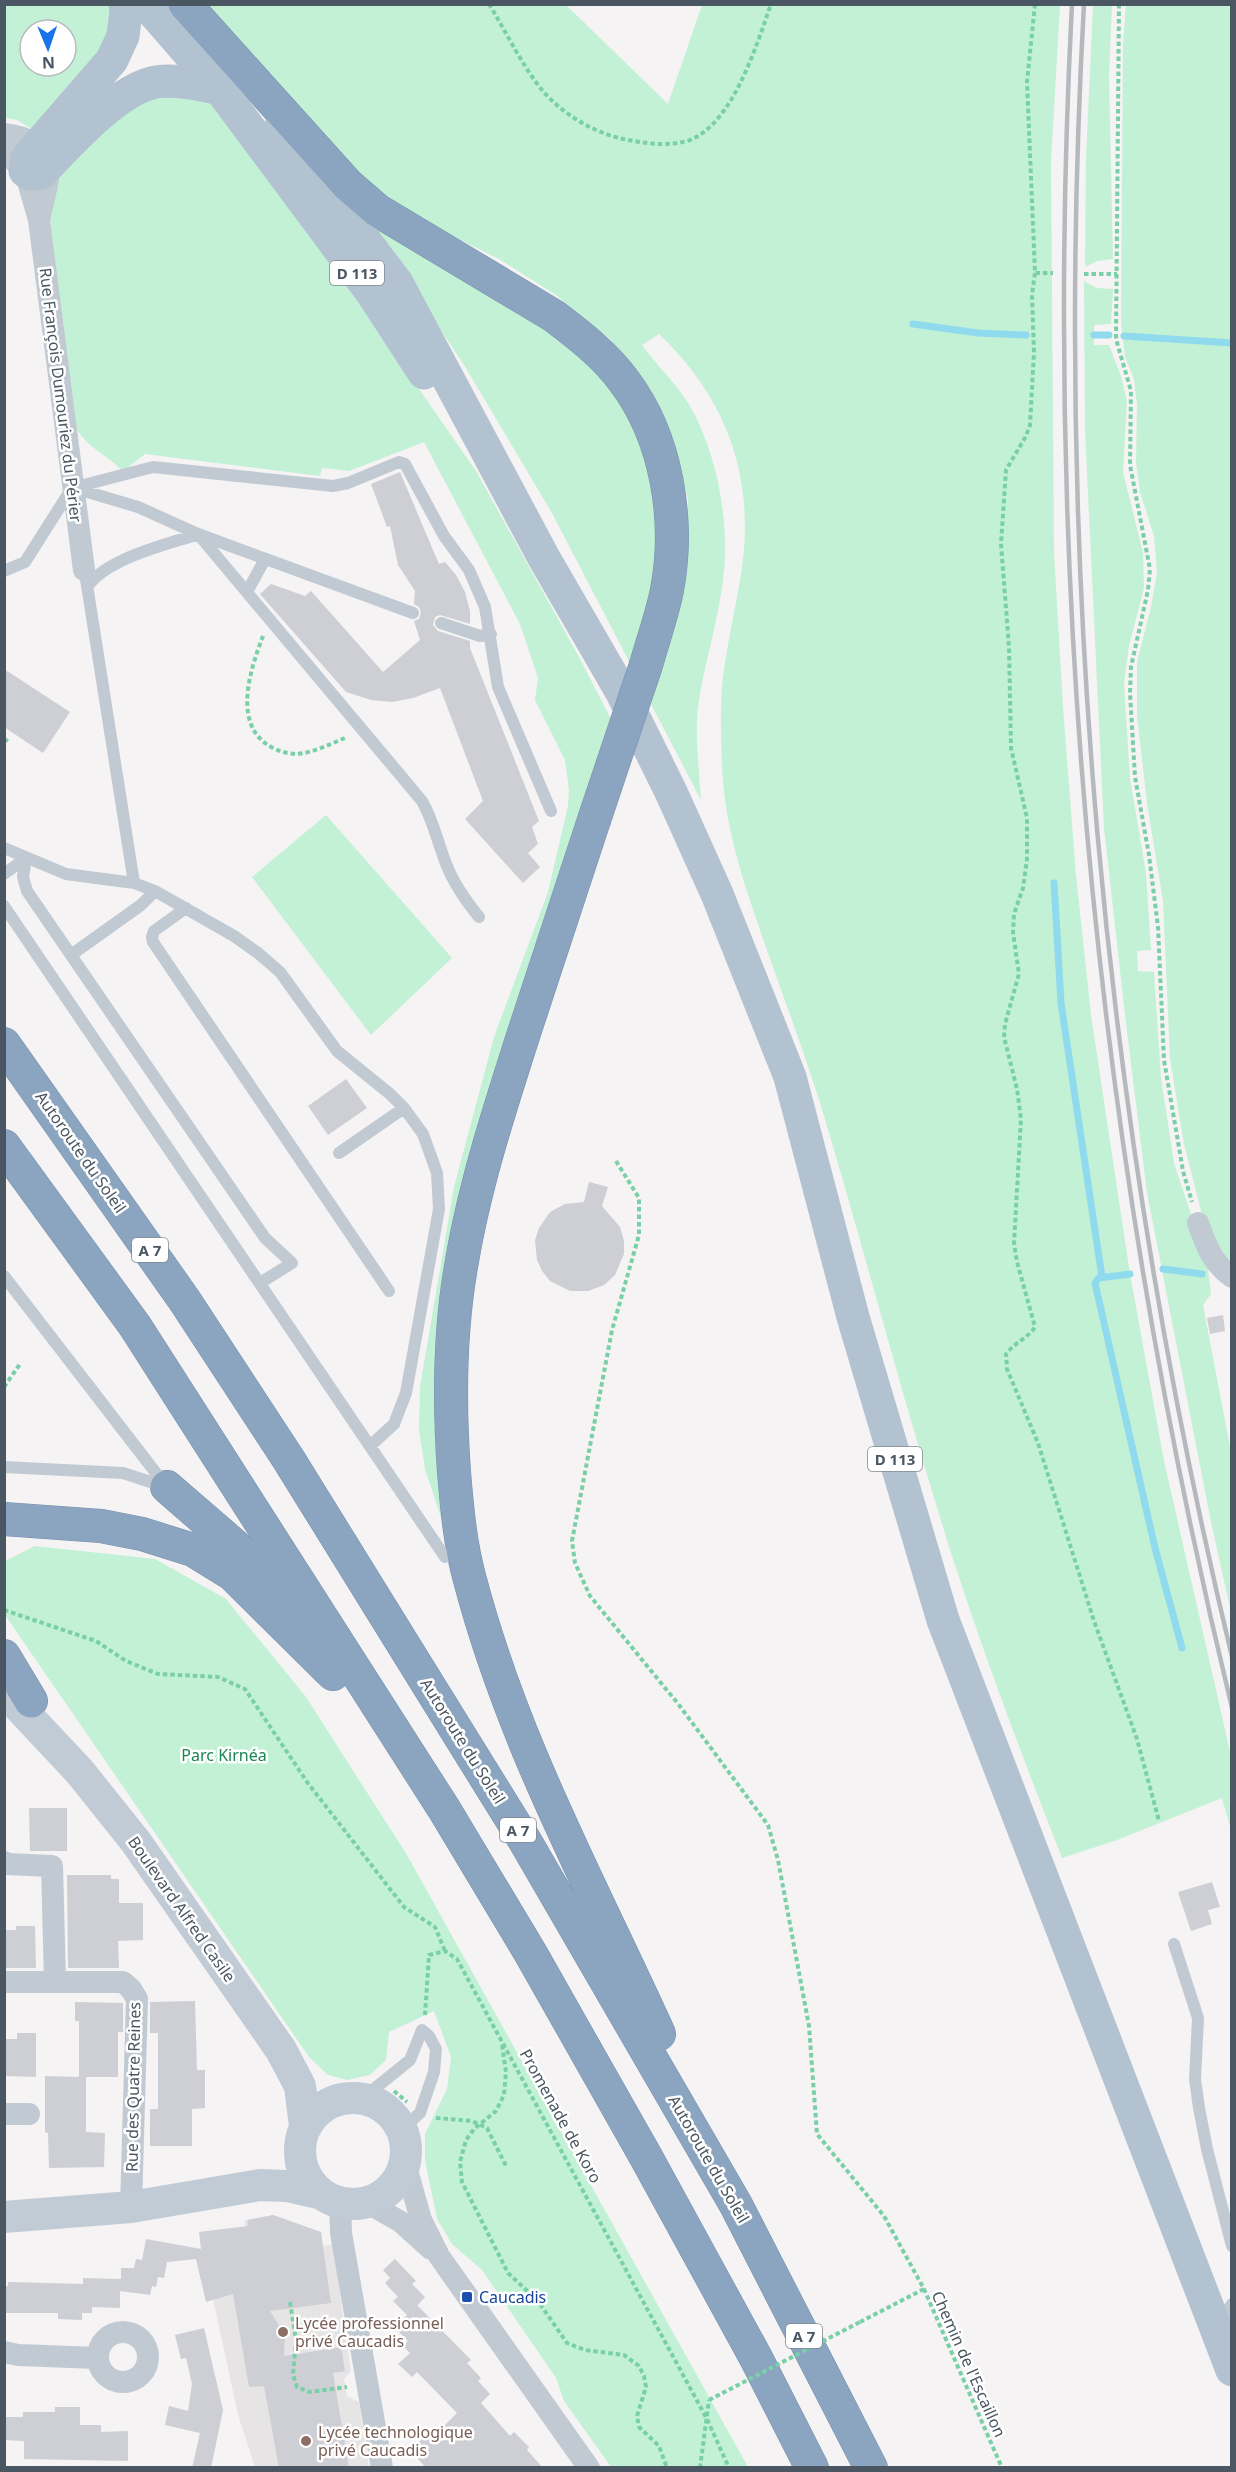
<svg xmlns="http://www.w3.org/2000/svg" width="1236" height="2472" viewBox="0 0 1236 2472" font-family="'Noto Sans',sans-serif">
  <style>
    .education { fill: #e6e4e5 }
    .green { fill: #c3f1d5; fill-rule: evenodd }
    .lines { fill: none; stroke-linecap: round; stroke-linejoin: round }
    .stream { stroke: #90daee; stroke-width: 7 }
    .building { fill: #cdcfd5 }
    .highway-casing { stroke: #7690ad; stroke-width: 34 }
    .path { stroke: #7ad0a6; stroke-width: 4; stroke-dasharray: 4.5 3; stroke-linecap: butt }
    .lane { stroke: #c1cad2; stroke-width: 12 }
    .street { stroke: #c1cad2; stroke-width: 22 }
    .secondary { stroke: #c1cbd6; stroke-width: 32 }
    .primary { stroke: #b3c2d1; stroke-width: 33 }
    .highway { stroke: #8ba5c1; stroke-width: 33 }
    .rail { stroke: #b5b8bd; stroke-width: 4.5 }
    .highway-bridge-casing { stroke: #7690ad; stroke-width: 34; stroke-linecap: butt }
    .path-bridge { stroke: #7ad0a6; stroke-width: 4; stroke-dasharray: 4.5 3; stroke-linecap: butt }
    .highway-bridge { stroke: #8ba5c1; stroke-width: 33 }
    .transit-dot { fill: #1a4fb4; stroke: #fff; stroke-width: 2 }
    .education-dot { fill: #8d6e63; stroke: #fff; stroke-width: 2 }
    .labels { text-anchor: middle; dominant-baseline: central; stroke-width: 5; stroke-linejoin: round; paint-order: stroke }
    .shield { fill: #fff; stroke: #808990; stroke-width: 1.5 }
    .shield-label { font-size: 15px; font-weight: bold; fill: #4a5661 }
    .street-label { font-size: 16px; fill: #4a5661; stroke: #fff }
    .park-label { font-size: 16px; fill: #17864f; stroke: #fff }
    .transit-label { font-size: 16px; fill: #164399; stroke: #fff; text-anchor: start }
    .education-label { font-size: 16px; fill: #785e54; stroke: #fff; text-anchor: start }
  </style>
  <rect width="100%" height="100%" fill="#f5f3f3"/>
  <path class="education" d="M273 2215 321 2232 323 2246 333 2244 351 2371 344 2379 346 2388 347 2396 359 2402 369 2467H255L238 2415 212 2294 255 2284 244 2221Z"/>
  <path class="green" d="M4 5H117V34L47 122 30 128 17 120 5 118ZM30 30H66V66H30Z
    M202 5H566L668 104 702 5H1060L1051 161 1054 553 1063 707 1076 875 1091 1015 1130 1274 1164 1461 1231 1756V1830L1222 1798 1117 1840 1062 1858C1019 1748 977 1637 942 1524 899 1386 863 1245 821 1106 805 1055 786 1004 768 953 749 898 728 841 723 782 721 751 720 717 722 686 726 648 735 611 741 574 756 479 728 400 659 334L642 345C657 366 677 384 690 406 715 451 726 505 725 556 723 605 707 652 699 700 694 732 699 768 701 800L651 704 673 632 687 564 688 499 674 443 651 390 610 339 556 295 499 259 412 216 384 196 352 169Z
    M1093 5H1112L1109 75 1113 259 1097 261 1085 267 1086 158Z
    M1126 5H1231V1269L1206 1230 1184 1144 1170 1059 1163 901 1147 803 1137 716V662L1151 607 1157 572 1154 536 1140 492 1136 462 1137 405 1134 379 1125 357 1121 323 1123 44Z
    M160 89 214 103 314 238 476 471 579 657 615 727 461 1228 457 1566 425 1469 419 1430 420 1387 454 1187 494 1037 548 892 568 806 569 790 565 760 535 700 538 678 520 624 424 442 349 471 322 468 320 476 145 454 123 471C108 456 89 448 77 430L51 229 49 204 54 183 71 150Z
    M383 225 546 320 636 415 664 526 634 671 552 513 464 365 376 232Z
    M1084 281 1097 288 1113 289 1111 324 1094 325V345H1109L1121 376 1127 401 1123 472 1143 553 1144 588 1129 646 1124 684 1130 778 1146 873 1151 950 1137 951 1138 971 1154 972 1161 1078 1174 1163 1207 1262 1211 1294 1203 1305 1231 1452V1612L1211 1522 1147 1193 1125 1015 1104 828 1085 431Z
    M326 815 452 958 371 1035 252 877Z
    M35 1546 155 1559 226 1599 306 1697 407 1855 748 2467H611L564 2401 556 2378 482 2270 452 2244 437 2219 425 2160V2134L447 2089 451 2057 434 2011 389 2032 386 2060 370 2075 347 2080 328 2075 309 2057 5 1615V1561Z"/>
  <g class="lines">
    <path class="stream" d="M913 324 978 333 1026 335
      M1094 335H1109
      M1124 336 1232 343
      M1054 883 1061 1003 1102 1277
      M1163 1269 1202 1274
      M1130 1274 1099 1278 1095 1283 1155 1548 1182 1648"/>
  </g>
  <path class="building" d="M400 472 439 564 445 562 456 575 465 592 470 611V624L440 615 435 617 433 625 438 631 470 641V648L539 821 532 827 538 844 528 853 540 867 523 883 465 819 483 801 440 688 413 698 392 702 371 700 346 692 260 594 271 584 305 596 311 591 383 672 420 640 414 621 419 619 421 612 419 607 414 604 415 591 398 565 390 526 387 527 371 484Z
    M4 669 70 712 43 753 4 727Z
    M346 1079 367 1108 328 1135 308 1106Z
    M589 1182 608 1187 602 1206 620 1227 624 1241V1254L615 1275 604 1285 588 1291H570L550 1281 542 1271 537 1260 535 1240 539 1228 550 1212 565 1204 584 1202Z
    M1223 1315 1225 1331 1210 1334 1207 1318Z
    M29 1808H67V1851H30Z
    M67 1875H111V1879H119V1903H143V1940L118 1941 119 1968H68Z
    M1212 1882 1220 1907 1208 1910 1212 1924 1191 1931 1178 1892Z
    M16 1926H35L36 1968H4V1930H16Z
    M195 2001 197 2070H205V2108L192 2109V2146H150V2109H158V2033H150V2002Z
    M75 2002 123 2003V2032H118V2077H86V2132L105 2133 104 2167 49 2168 48 2133 45 2132V2076L79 2077V2021H75Z
    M17 2033H36V2077L4 2076V2039H17Z
    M273 2215 321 2232 331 2303 270 2311 285 2335 284 2356 341 2347 345 2371 333 2373 349 2468H279L264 2386 249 2387 233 2294 206 2302 196 2259 167 2262 164 2278 158 2277 156 2287 152 2286 150 2295 120 2291V2308L92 2307V2313H82V2320L58 2319V2313H4V2286H8V2282L83 2284V2278L121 2279V2268H134L136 2259 142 2260 146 2239 201 2249 199 2232 248 2226 247 2220Z
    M395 2259 416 2281 412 2284 425 2297 416 2307 417 2305 471 2360 467 2363 481 2378 478 2381 490 2394 481 2403 510 2436 514 2432 529 2447 527 2450 543 2468H426L411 2451 429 2431 434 2436 457 2413 417 2372 412 2377 398 2364 410 2353 403 2346 408 2341 394 2327 407 2315 393 2301 398 2297 385 2283 390 2278 383 2270Z
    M204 2328 223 2410 211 2468H192L200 2433 165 2425 169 2406 188 2411 192 2384 186 2358 181 2359 175 2335Z
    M55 2407H80V2425H101V2432L128 2431V2461L24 2459V2441L4 2440V2417H23V2412H55Z"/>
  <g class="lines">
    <g class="highway-casing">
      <path id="highway" d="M185 4 348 185 377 210 554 316C579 335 605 355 624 381 667 438 680 520 667 590 662 615 653 640 646 665
        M594 820C570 891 547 962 524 1033 500 1108 475 1184 462 1261 449 1331 449 1402 454 1472 457 1508 460 1544 470 1580 513 1743 590 1882 659 2034
        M4 1044 185 1301 289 1460 525 1841 736 2205 871 2468
        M4 1146 135 1326 444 1809 531 1954 646 2157 756 2358 812 2468
        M167 1487 234 1545 265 1578 310 1640
        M4 1519 101 1526 142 1534 193 1550 232 1574 333 1674
        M4 1656 31 1701"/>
    </g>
    <path class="path" d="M489 4C505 30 523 67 542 90 562 114 593 132 623 139 644 143 665 147 687 141 732 127 757 44 771 4
      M1035 4 1027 82 1035 273H1053
      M1119 4 1116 339 1131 391 1130 465 1150 569 1148 590 1131 667 1130 693 1135 777 1149 855 1158 927 1164 1060 1183 1171 1192 1202
      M1035 273 1032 295 1034 352 1030 425 1026 436 1006 470 1001 544 1009 647 1011 748 1027 818V859L1023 888 1014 914 1013 932 1019 974 1005 1024 1004 1037 1017 1089 1021 1119 1014 1243 1017 1262 1035 1327C1028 1338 1014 1343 1006 1354L1007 1369 1038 1443 1094 1621 1137 1739 1159 1821
      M1084 274H1117
      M263 636C250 670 231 727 273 748 283 753 293 755 304 753 319 750 333 743 347 737
      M4 739 10 742
      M616 1161 639 1198V1235L612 1330 572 1541 575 1563 590 1596 679 1705 768 1825 778 1860 809 2026 817 2134 884 2216 924 2289 1002 2468
      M4 1387 20 1364
      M4 1610 96 1641 126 1661 158 1674 218 1677 245 1689 307 1782 404 1907 435 1927 445 1951
      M425 2015 429 1955 445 1951 457 1959 707 2419 729 2468
      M502 2045 506 2072 504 2095 496 2111 474 2129 466 2140 460 2162 462 2182 508 2273 538 2301 567 2343 585 2350 624 2355 639 2366 644 2376 646 2387 637 2416 639 2427 659 2446 667 2468
      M394 2091 407 2102
      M436 2118 472 2121 487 2128 507 2168
      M290 2302 296 2340 293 2375 297 2387 310 2392 347 2387
      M860 2322 924 2289
      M700 2468 709 2400"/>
    <path class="lane" d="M74 488 138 507 198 534 413 613
      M4 571 25 562 72 488 153 467 333 486 348 483 399 462 405 464 444 536 469 570 485 607 498 687 551 811
      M86 579 134 883
      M87 587C107 558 166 545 198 534L422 801C434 822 438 844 447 866 455 886 466 901 479 917
      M247 592 265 559
      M441 623 480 636 491 634
      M4 848 66 874 134 883 155 891 234 936 258 953 280 972 337 1051 390 1094 404 1108 423 1134 437 1173 439 1209 406 1393 394 1424 370 1446
      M4 874 26 858 23 877 27 891 265 1238 292 1263 260 1283
      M4 906 445 1557
      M186 908 154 931 152 937 153 942 389 1291
      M71 955 141 905 155 891
      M339 1153 404 1108
      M4 1276 166 1486
      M4 1467 123 1473 166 1487
      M1174 1944 1198 2018 1195 2079 1199 2108 1207 2149 1232 2246
      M363 2098 410 2060 422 2030 429 2036 436 2049 434 2072 420 2113 402 2129
      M1217 2324 1232 2304"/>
    <path class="street" d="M4 134C66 142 48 177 39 220L25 171 4 151
      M39 220 84 570
      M1198 1223C1206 1245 1212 1263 1232 1277
      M4 1862 7 1864 52 1866 55 1982
      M4 1982H123L131 1989 137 1999 131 2207
      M4 2114H29
      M405 2163 421 2220 439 2256 589 2468
      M366 2202 401 2222 431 2249
      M340 2203 341 2233 382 2468
      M98 2357a25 25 0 1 1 50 0a25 25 0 1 1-50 0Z
      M4 2352 18 2355 97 2358"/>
    <path class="secondary" d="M4 1691 80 1772 136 1842 281 2050 300 2086 305 2126
      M300 2151a53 53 0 1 1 106 0a53 53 0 1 1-106 0Z
      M4 2217 131 2207 260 2185 287 2186 322 2194"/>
    <path class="primary" d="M125 4 126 11 123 36 112 60 27 158 25 171 30 174 41 173C68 145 117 89 156 82 177 79 200 84 220 89
      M146 4 220 89 372 293 424 373
      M280 128 397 283 544 558 621 691 671 792 717 894 790 1077 853 1317 943 1620 1232 2370"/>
    <use href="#highway" class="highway"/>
    <path class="rail" d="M1072 4C1042 579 1096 1148 1232 1708
      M1084 4C1053 558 1102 1117 1232 1657"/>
    <g class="highway-bridge-casing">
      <path id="highway-bridge" d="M594 820 646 665"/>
    </g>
    <path class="path-bridge" d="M709 2400 860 2322"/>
    <use href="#highway-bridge" class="highway-bridge"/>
  </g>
  <rect class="transit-dot" x="461" y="2291" width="12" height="12" rx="3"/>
  <g class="education-dot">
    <circle cx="283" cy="2332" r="6"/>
    <circle cx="306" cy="2441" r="6"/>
  </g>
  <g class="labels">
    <g class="shield">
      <rect x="330" y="261" width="54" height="24" rx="4.5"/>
      <rect x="132" y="1238" width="36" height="24" rx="4.5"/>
      <rect x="868" y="1447" width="54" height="24" rx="4.5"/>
      <rect x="500" y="1818" width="36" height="24" rx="4.5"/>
      <rect x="786" y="2324" width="36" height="24" rx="4.5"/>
    </g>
    <g class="shield-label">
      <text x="357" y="273">D 113</text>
      <text x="150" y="1250">A 7</text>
      <text x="895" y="1459">D 113</text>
      <text x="518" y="1830">A 7</text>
      <text x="804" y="2336">A 7</text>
    </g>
    <g class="street-label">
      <text transform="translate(61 395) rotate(83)">Rue François Dumouriez du Périer</text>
      <text transform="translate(81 1152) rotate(55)">Autoroute du Soleil</text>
      <text transform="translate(463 1741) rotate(58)">Autoroute du Soleil</text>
      <text transform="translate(182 1909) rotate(55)">Boulevard Alfred Casile</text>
      <text transform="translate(133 2087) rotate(-89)">Rue des Quatre Reines</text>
      <text transform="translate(561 2116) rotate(61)">Promenade de Koro</text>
      <text transform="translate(709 2159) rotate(60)">Autoroute du Soleil</text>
      <text transform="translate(969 2364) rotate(66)">Chemin de l'Escaillon</text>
    </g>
    <g class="park-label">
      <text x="224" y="1755">Parc Kirnéa</text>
    </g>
    <g class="transit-label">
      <text x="479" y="2297">Caucadis</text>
    </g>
    <g class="education-label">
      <text x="295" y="2323">Lycée professionnel<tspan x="295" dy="18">privé Caucadis</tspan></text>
      <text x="318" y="2432">Lycée technologique<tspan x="318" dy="18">privé Caucadis</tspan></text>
    </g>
  </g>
  <rect width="1236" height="2472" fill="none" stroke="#4a5661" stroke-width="12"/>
  <g transform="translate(48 48) rotate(178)"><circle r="28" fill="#ffffff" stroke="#b7bbc0" stroke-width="1.5"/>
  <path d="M0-4.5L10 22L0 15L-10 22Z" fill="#1a73e8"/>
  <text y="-9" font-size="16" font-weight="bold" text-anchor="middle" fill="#4a5661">N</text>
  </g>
</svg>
